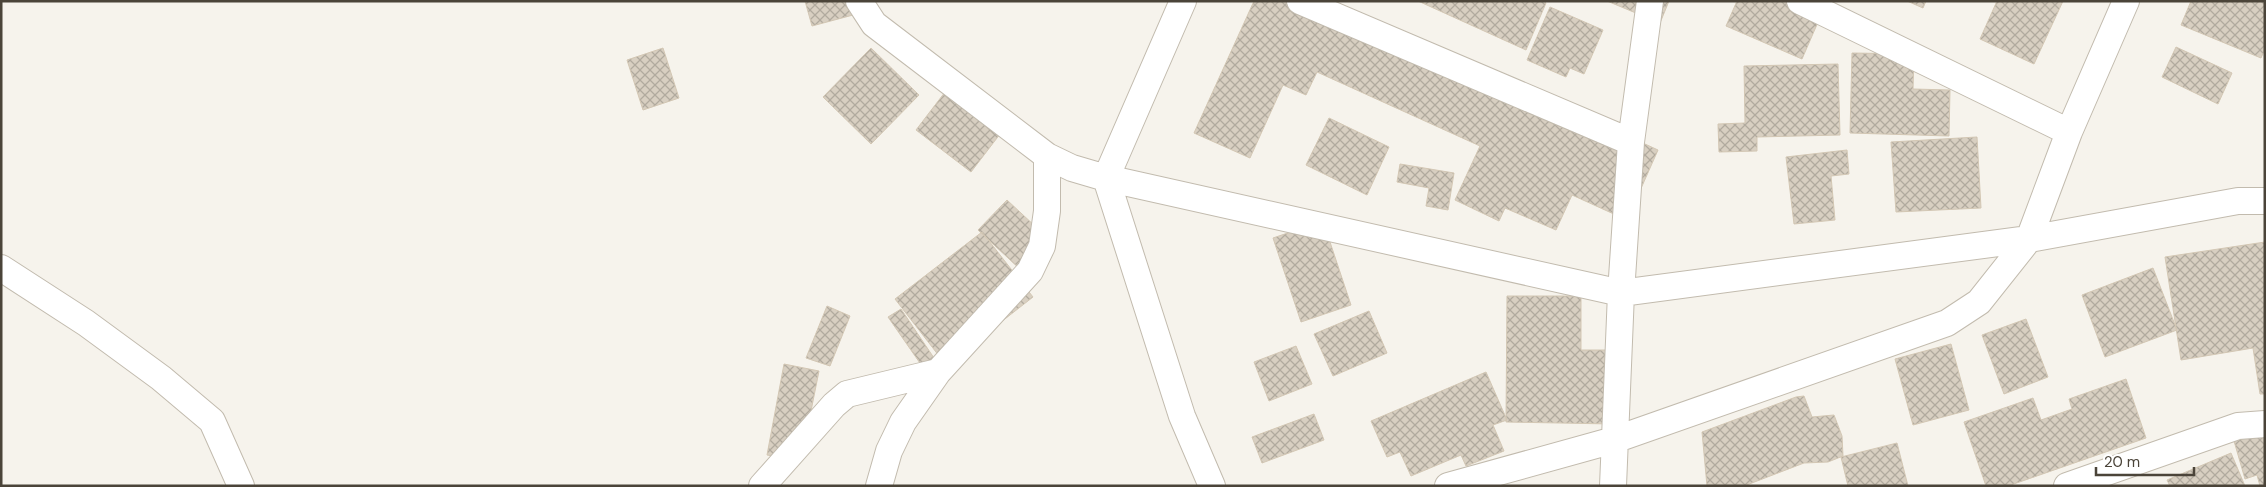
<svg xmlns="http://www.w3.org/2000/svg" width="2266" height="487" viewBox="0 0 2266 487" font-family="'DM Sans',sans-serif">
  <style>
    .building { fill: url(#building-cross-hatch); stroke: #d3c7b4 }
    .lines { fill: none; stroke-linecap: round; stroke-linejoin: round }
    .minor-casing { stroke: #c2bbae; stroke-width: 28 }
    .minor { stroke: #fff; stroke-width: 26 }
  </style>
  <defs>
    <pattern id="building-cross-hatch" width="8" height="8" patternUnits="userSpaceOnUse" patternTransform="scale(1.25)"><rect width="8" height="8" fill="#d8cfc1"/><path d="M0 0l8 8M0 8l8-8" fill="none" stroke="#b1aa9e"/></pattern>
  </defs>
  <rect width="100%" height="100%" fill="#f6f3ec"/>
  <path class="building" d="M805 1H865L868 11 812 26Z
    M1254 1H1334L1658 150 1627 220 1572 195 1556 230 1505 208 1499 221 1455 200 1480 146 1317 72 1306 95 1283 85 1250 158 1194 133Z
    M1418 1H1544L1546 3 1526 50Z
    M1607 1H1669L1660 23Z
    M1737 1H1813L1825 6 1802 59 1726 26Z
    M1907 1H1926L1923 8Z
    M1997 1H2063L2034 64 1980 39Z
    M2191 1H2265V49L2261 58 2181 25Z
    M1550 7 1603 30 1584 74 1570 68 1566 77 1527 60Z
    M2176 47 2232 73 2218 104 2162 77Z
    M663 48 679 98 643 110 627 60Z
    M871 48 919 95 871 144 823 97Z
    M1852 53 1914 54 1913 89 1950 90 1949 136 1850 133Z
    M1838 64 1840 135 1757 137V151L1719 152 1718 124 1745 123 1744 66Z
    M955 79 1010 121 971 172 916 130Z
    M1329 118 1389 147 1367 195 1306 165Z
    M1977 137 1981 208 1896 212 1891 142Z
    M1847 150 1849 174 1831 176 1835 220 1794 224 1786 157Z
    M1400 164 1454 173 1448 210 1426 206 1429 188 1397 182Z
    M1007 200 1051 241 1023 272 978 230Z
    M1323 221 1351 305 1301 322 1273 238Z
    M982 232 1033 297 946 365 895 299Z
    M2265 242V394H2260L2253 348 2181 360 2165 257Z
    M2153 268 2177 330 2105 357 2082 295Z
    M1507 296H1581V350H1612V424L1506 422Z
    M827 306 850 316 830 366 806 358Z
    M901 309 934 358 922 366 888 317Z
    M1369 311 1387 353 1333 376 1314 334Z
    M2026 319 2048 377 2004 394 1982 335Z
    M1951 344 1969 410 1913 425 1895 359Z
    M1296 346 1312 384 1269 401 1254 362Z
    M784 364 819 371 801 461 767 455Z
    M1486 372 1507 420 1493 425 1504 451 1466 466 1461 455 1411 476 1400 452 1387 457 1371 421Z
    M2126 379 2146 438 2008 486H1986L1964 422 2033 398 2041 420 2072 409 2069 399Z
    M1804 396 1812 417 1834 415 1842 436 1843 456 1828 462 1804 463 1744 486H1707L1702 432 1796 397Z
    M1314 414 1324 440 1262 463 1252 437Z
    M2265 433V486H2260L2257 475 2245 479 2234 441Z
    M1897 443 1908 486H1848L1841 457Z
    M2231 453 2245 486H2170L2167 480Z"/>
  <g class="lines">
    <g class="minor-casing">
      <path id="minor" d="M859 1 874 24 1047 156 1072 168 1106 178 1621 293 2029 239 2238 201H2265
        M1183 1 1106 178 1182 416 1212 486
        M1300 1 1631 142
        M1800 1 2069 132
        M1 268 86 323 161 378 212 421 241 486
        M762 486 834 405 847 394 938 372
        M879 486 889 451 903 422 938 372 1030 271 1042 246 1047 211V156
        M1448 486 1614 440 1947 323 1979 302 2029 239 2069 132 2126 1
        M1613 486 1621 293 1631 142 1650 1
        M2067 486 2238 426 2265 424"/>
    </g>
    <use href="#minor" class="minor"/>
  </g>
  <rect width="2266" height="487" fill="none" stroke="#4b4439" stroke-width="5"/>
  <path d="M2096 467v8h98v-8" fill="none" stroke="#4b4439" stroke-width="2.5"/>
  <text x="2104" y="467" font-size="15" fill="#4b4439" stroke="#ffffff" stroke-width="4" paint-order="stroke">20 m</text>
</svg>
